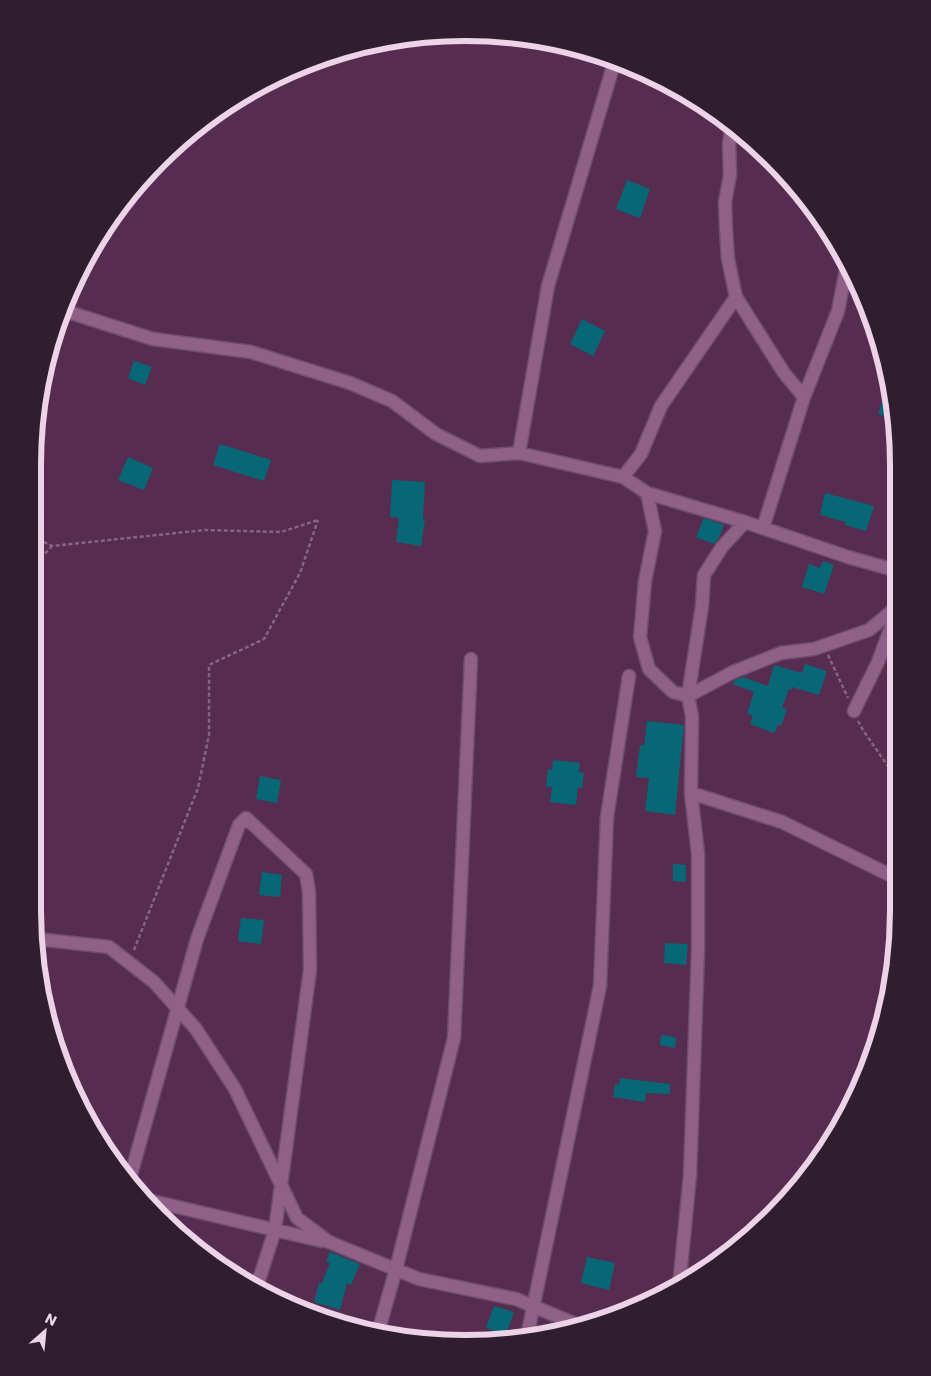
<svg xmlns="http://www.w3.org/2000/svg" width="931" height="1376" viewBox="0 0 931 1376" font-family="Poppins,sans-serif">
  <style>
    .building { fill: #086776 }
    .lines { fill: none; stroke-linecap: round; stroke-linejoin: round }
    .minor-casing { stroke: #704d6b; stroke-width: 15 }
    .path { stroke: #886483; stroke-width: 2.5; stroke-dasharray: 4 2.5; stroke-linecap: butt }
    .minor { stroke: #8f6188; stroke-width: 12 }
    .rim { fill: none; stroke: #edd3e8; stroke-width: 6 }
  </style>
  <rect width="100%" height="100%" fill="#562d50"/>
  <path class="building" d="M627 180 650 189 640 218 616 209Z
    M81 268 90 271 85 286 74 283Z
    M582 319 605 331 593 356 570 344Z
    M134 361 152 367 145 385 128 378Z
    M890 382 892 402 894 420 878 414Z
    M220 444 271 460 264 481 213 465Z
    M128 457 153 468 144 490 118 480Z
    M392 480 425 482 423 519H425L421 546 396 542 399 518 390 517Z
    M825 493 874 506 866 531 845 525 846 522 820 515Z
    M704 518 724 525 719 538 714 544 696 537Z
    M823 561 834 565 824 594 802 587 809 564 820 568Z
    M805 664 827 671 819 695 792 687 791 690 789 689 782 708 787 709 781 726 778 725 774 733 750 724 753 716 747 714 754 692 733 684 735 680 743 677 768 686 774 665 802 673Z
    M647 721 684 725 675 815 645 811 649 778 636 777 640 745 644 746Z
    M553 760 580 763 579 772 584 773 582 788 578 787 576 805 550 802 552 787 546 786 548 769 552 770Z
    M260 776 281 780 277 803 256 799Z
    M673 864 686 865V882L673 881Z
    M262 872 282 875 280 897 259 895Z
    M241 918 264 920 261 944 238 941Z
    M665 943 688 944 686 965 664 963Z
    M661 1035 676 1037 675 1048 660 1045Z
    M620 1078 670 1084V1094L646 1093 645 1102 613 1097 615 1084 619 1085Z
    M330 1252 360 1264 351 1285 347 1283 340 1310 314 1302 319 1283H322L330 1263 326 1262Z
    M587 1257 615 1263 609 1290 581 1283Z
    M494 1306 514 1312 506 1335 486 1328Z
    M550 1322 567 1329 554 1334 547 1331Z"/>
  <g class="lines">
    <g class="minor-casing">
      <path id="minor" d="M732 127 729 144 730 175 725 202 726 229 728 259 736 297 784 373 804 397
        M65 311 153 339 251 352 350 383 392 401 436 434 480 456 519 453 623 477 647 493 745 522 848 557 898 571
        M519 453 548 286 615 60
        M623 477 641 454 661 406 736 297
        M647 493 655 531 645 581 640 637 649 669 673 692 688 696 733 672 781 653 814 649 869 630 898 606
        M763 528 804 397 838 311 847 265
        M854 711 878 662 898 608
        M691 793 782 822 898 879
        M37 939 109 947 154 982 196 1029 235 1089 297 1218 329 1242 419 1279 516 1299 578 1325
        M130 1178 197 939 239 825 246 818 306 874 309 892 310 970 275 1230 257 1286
        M152 1201 322 1241
        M679 1287 690 1175 698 951V854L691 793 692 716 688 696 702 606 704 575 722 547 745 522
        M379 1329 396 1269 454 1038 471 659
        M527 1337 600 986 607 817 629 676"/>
    </g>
    <path class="path" d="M32 536 52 546 205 530 281 532 318 520
      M32 568 52 546
      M828 655 848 698
      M858 721 863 730 896 778
      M134 950 198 788 209 735V665L264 639 300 573 318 520"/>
    <use href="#minor" class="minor"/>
  </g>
  <path d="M0 0H931V1376H0ZM465 41H466A424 424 0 0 1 890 465V911A424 424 0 0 1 466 1335H465A424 424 0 0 1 41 911V465A424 424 0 0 1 465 41Z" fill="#301d2d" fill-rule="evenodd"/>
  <path class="rim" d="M465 41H466A424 424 0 0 1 890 465V911A424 424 0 0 1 466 1335H465A424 424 0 0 1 41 911V465A424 424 0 0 1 465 41Z"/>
  <g transform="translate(45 1331) rotate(27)" stroke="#301d2d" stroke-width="4" paint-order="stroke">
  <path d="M0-4L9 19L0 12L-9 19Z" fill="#edd3e8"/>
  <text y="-8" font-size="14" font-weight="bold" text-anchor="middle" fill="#edd3e8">N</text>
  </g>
</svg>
